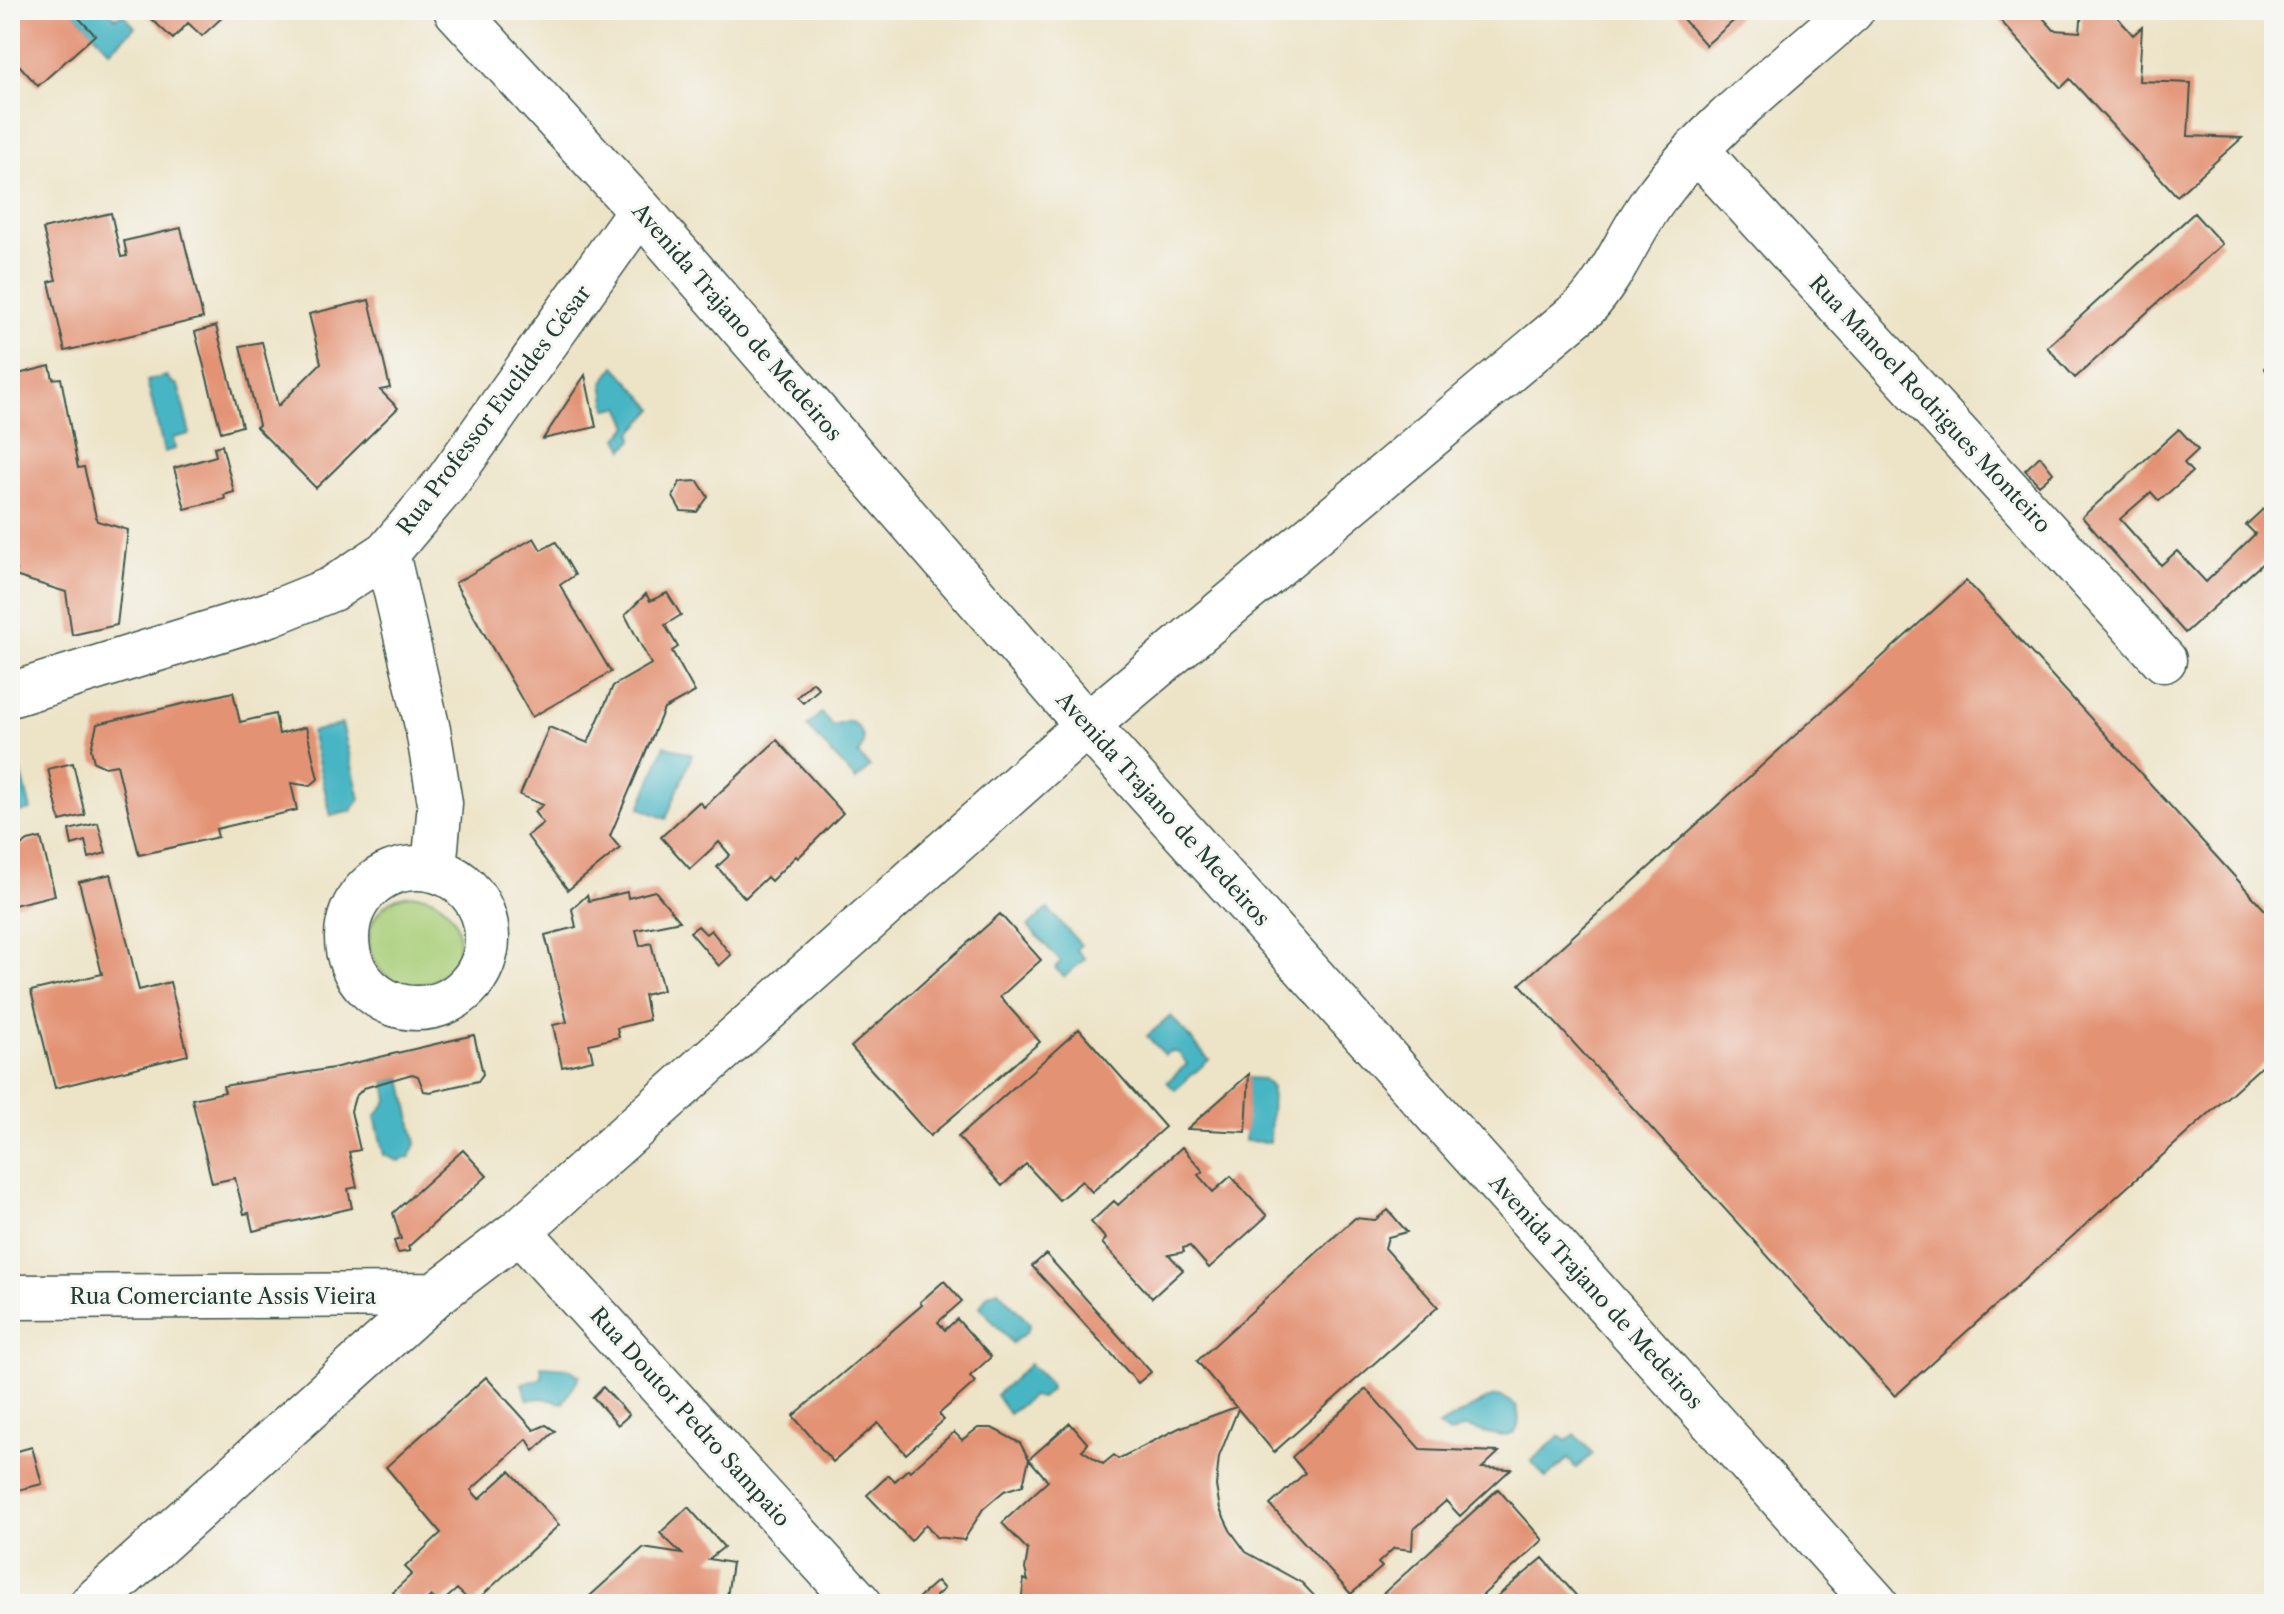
<svg xmlns="http://www.w3.org/2000/svg" width="2284" height="1614" viewBox="0 0 2284 1614" font-family="'Libre Caslon Text',serif">
  <style>
    .green { fill: #a8cd77; stroke: #648556; stroke-width: 2 }
    .water { fill: #47b5c3; stroke: #33797c; stroke-width: 2 }
    .building { fill: #e39273 }
    .lines { fill: none; stroke-linecap: round; stroke-linejoin: round }
    .street-casing { stroke: #3e564a; stroke-width: 47 }
    .street { stroke: #fff; stroke-width: 44 }
    .labels { text-anchor: middle; dominant-baseline: central; stroke-width: 6; stroke-linejoin: round; paint-order: stroke }
    .street-label { font-size: 22px; fill: #1f3d34; stroke: #f6f6f2 }
  </style>
  <rect width="100%" height="100%" fill="#f6f6f2"/>
  <filter id="ink" filterUnits="userSpaceOnUse"><feTurbulence type="fractalNoise" baseFrequency=".0125" numOctaves="2"/><feDisplacementMap in="SourceGraphic" scale="16" xChannelSelector="R" yChannelSelector="G"/><feConvolveMatrix kernelMatrix="1 2 1 2 8 2 1 2 1" color-interpolation-filters="sRGB"/></filter>
  <filter id="wash" filterUnits="userSpaceOnUse"><feTurbulence type="fractalNoise" baseFrequency=".006" numOctaves="4" result="noise"/><feDisplacementMap in="SourceGraphic" scale="32" xChannelSelector="R" yChannelSelector="G"/><feGaussianBlur stdDeviation="1.8" result="paint"/><feColorMatrix in="noise" values="0 0 0 0 0 0 0 0 0 0 0 0 0 0 0 0 0 1.4 0 .05"/><feComposite in="paint" operator="in"/></filter>
  <g filter="url(#wash)">
    <rect width="100%" height="100%" fill="#ede4c8"/>
    <path class="green" d="M369 940a45 45 0 1 1 90 0a45 45 0 1 1-90 0Z"/>
    <path class="water" d="M76 10H108L116 18 122 13 135 27 110 51 74 13Z
      M615 366 654 409 632 432 633 440 624 449 618 438 629 426 620 407 607 409 603 382Z
      M167 376 171 382 178 385 190 434 173 438 175 449 164 452 147 381Z
      M821 713 833 726 849 721C864 727 867 742 858 754L870 767 856 780 807 726Z
      M342 724 360 799 351 811 331 816 311 732Z
      M665 745 692 755 666 819 640 808Z
      M18 758 31 810 10 814V760Z
      M1048 909 1081 945 1076 949 1085 959 1064 977 1055 968 1061 962 1028 926Z
      M1171 1016 1209 1060 1175 1090 1167 1082 1187 1064 1179 1053 1170 1051 1165 1055 1147 1036Z
      M402 1078 416 1144 410 1157 398 1161 384 1155 375 1117 388 1100 385 1082Z
      M1248 1078 1264 1079 1272 1088 1270 1142 1245 1141Z
      M998 1290 1030 1324 1027 1332 1012 1343 980 1307 988 1294Z
      M1030 1364 1050 1384 1051 1390 1041 1398 1032 1396 1009 1414 996 1395Z
      M541 1366 568 1368 580 1376 563 1403 542 1398 528 1400 522 1384 542 1378Z
      M1502 1396 1517 1407C1528 1455 1483 1429 1464 1427L1450 1434 1438 1426 1491 1397Z
      M1575 1434 1593 1454 1576 1468 1568 1459 1546 1478 1531 1461 1560 1436 1566 1441Z"/>
    <g id="blocks">
      <path class="building" d="M10 10H76L74 13 95 35 38 86 10 55Z
        M142 10H222L226 14 202 36 188 23 173 39Z
        M1675 10H1746L1706 45Z
        M1991 10H2036L2054 30 2080 32 2082 10H2111L2133 35 2142 27 2139 81 2191 83 2188 136 2242 138 2177 196 2070 79 2061 88Z
        M111 213 121 257 127 256 124 241 181 228 203 318 65 351 49 282 56 280 43 229Z
        M2194 213 2222 244 2075 378 2047 347Z
        M369 300 390 388 380 390 398 408 316 488 256 427 259 425 240 346 262 342 278 406 321 363 309 314Z
        M216 326 242 426 221 432 195 332Z
        M2274 360V380L2264 368Z
        M50 366 53 379 61 378 78 468 84 467 97 521 128 530 117 625 72 635 66 592 15 576 17 570 10 568V376Z
        M585 375 596 427 543 439Z
        M2179 429 2198 450 2184 463 2192 472 2159 501 2151 492 2120 519 2161 565 2177 551 2206 582 2255 534 2246 525 2274 499V553L2185 633 2082 517Z
        M222 445 234 492 224 495 225 499 185 509 174 468 216 456 214 447Z
        M2040 456 2053 473 2039 485 2025 470Z
        M698 481 708 497 697 512 681 511 673 497 680 482Z
        M534 538 541 550 556 542 575 575 560 585 611 672 532 717 455 583Z
        M1966 581 2274 920V1055L1895 1396 1520 984Z
        M667 593 681 615 665 625 678 647 672 651 695 692 664 709 610 836 620 848 568 890 527 836 543 823 534 812 543 805 520 795 549 727 588 743 613 686 651 664 625 615 646 594 650 601Z
        M813 682 819 689 803 703 797 697Z
        M233 692 240 722 275 714 279 734 306 727 318 779 310 786 291 783 297 810 216 829 218 837 139 855 117 765 105 767 94 762 91 749 97 724Z
        M777 740 843 813 798 858 796 856 771 881 767 877 745 898 717 867 730 855 719 842 690 869 661 837 699 802 704 807Z
        M73 763 85 815 60 821 48 769Z
        M98 823 106 853 89 858 85 841 72 845 69 830Z
        M41 838 55 895 10 906V854L28 841Z
        M111 874 139 990 170 982 188 1055 55 1088 31 991 102 974 79 882Z
        M655 891 680 921 636 930 640 946 651 943 663 990 644 995 649 1020 617 1028 619 1037 589 1044 593 1060 562 1067 553 1025 567 1022 545 935 576 927 572 909 587 895 589 901 627 892 628 898Z
        M1000 914 1041 960 1000 997 1040 1042 930 1136 851 1047Z
        M698 926 706 934 711 930 731 955 719 966 690 932Z
        M1079 1029 1165 1127 1092 1192 1082 1181 1059 1200 1026 1164 1002 1186 958 1137Z
        M474 1035 483 1074 478 1081 430 1092 424 1091 418 1076 412 1074 364 1088 355 1097 351 1111 360 1150 349 1152 357 1187 348 1189 352 1208 253 1231 249 1213 244 1214 235 1178 212 1183 192 1099 225 1092 223 1086 333 1068Z
        M1249 1074 1246 1132 1187 1129Z
        M1182 1147 1203 1171 1198 1175 1213 1192 1231 1176 1267 1216 1209 1268 1190 1246 1183 1248 1184 1252 1169 1255 1183 1270 1152 1298 1102 1243 1106 1239 1091 1222 1114 1201 1118 1205Z
        M463 1150 487 1176 408 1247 410 1251 398 1253 394 1241 401 1239 393 1213Z
        M1388 1210 1407 1232 1388 1237 1385 1248 1438 1307 1274 1452 1238 1409 1219 1457 1216 1486 1220 1509 1230 1530 1246 1552 1302 1583 1322 1604H1021L1024 1579 1028 1581 1025 1569 1028 1550 1002 1523 1048 1481 1029 1459 1070 1423 1088 1444 1082 1450 1103 1464 1114 1455 1118 1459 1179 1428 1236 1407 1197 1361 1355 1218 1375 1220Z
        M10 1218H11L17 1241 10 1242Z
        M1046 1254 1151 1372 1138 1383 1032 1266Z
        M944 1281 962 1301 938 1322 945 1330 957 1319 991 1357 970 1376 975 1382 939 1414 944 1420 906 1454 878 1423 833 1462 793 1416 922 1305 920 1302Z
        M486 1377 534 1430 546 1425 555 1431 534 1451 527 1439 471 1490 479 1499 510 1471 559 1525 473 1604 457 1589 440 1604 431 1596 422 1604H403L393 1592 412 1574 405 1567 441 1533 386 1467Z
        M603 1387 629 1415 618 1425 593 1397Z
        M1366 1389 1420 1449 1499 1452 1482 1468 1511 1469 1460 1516 1446 1501 1413 1530 1412 1550 1394 1548 1378 1563 1382 1567 1351 1594 1270 1505 1305 1473 1292 1457Z
        M978 1428H992L1020 1443 1029 1459 1023 1485 1004 1491 983 1509 964 1540 936 1537 926 1524 911 1541 867 1495 889 1475 895 1481 908 1469 910 1471 954 1432 962 1440Z
        M32 1447 42 1484 10 1492V1453Z
        M1498 1489 1543 1540 1473 1604H1381L1377 1599Z
        M688 1507 724 1547 709 1559 732 1563 726 1604H581L643 1548 682 1554 660 1533Z
        M1543 1558 1581 1601 1488 1604Z
        M937 1581 944 1589 936 1596 935 1604H923L918 1598Z
        M384 1595 392 1604H374Z"/>
    </g>
  </g>
  <g filter="url(#ink)">
    <use href="#blocks" fill-opacity="0" stroke="#3e564a" stroke-width="2"/>
    <g class="lines">
      <g class="street-casing">
        <path id="street" d="M456 10 640 210 1087 725 1876 1604
          M1696 149 2164 660
          M387 553 428 730 440 803 434 869
          M10 695 270 614 332 589 387 553 447 482 640 210
          M347 938a70 70 0 1 1 140 0a70 70 0 1 1-140 0Z
          M519 1231 860 1604
          M10 1297 435 1295
          M92 1604 435 1295 519 1231 1087 725 1586 306C1616 273 1629 232 1656 197 1710 125 1786 69 1852 10"/>
      </g>
      <use href="#street" class="street"/>
    </g>
  </g>
  <g class="labels">
    <g class="street-label">
      <text transform="translate(737 322) rotate(49)">Avenida Trajano de Medeiros</text>
      <text transform="translate(1930 404) rotate(47)">Rua Manoel Rodrigues Monteiro</text>
      <text transform="translate(494 410) rotate(-53)">Rua Professor Euclides César</text>
      <text transform="translate(1163 809) rotate(48)">Avenida Trajano de Medeiros</text>
      <text transform="translate(1596 1292) rotate(48)">Avenida Trajano de Medeiros</text>
      <text x="223" y="1296">Rua Comerciante Assis Vieira</text>
      <text transform="translate(690 1417) rotate(48)">Rua Doutor Pedro Sampaio</text>
    </g>
  </g>
  <rect width="2284" height="1614" fill="none" stroke="#f6f6f2" stroke-width="40"/>
</svg>
